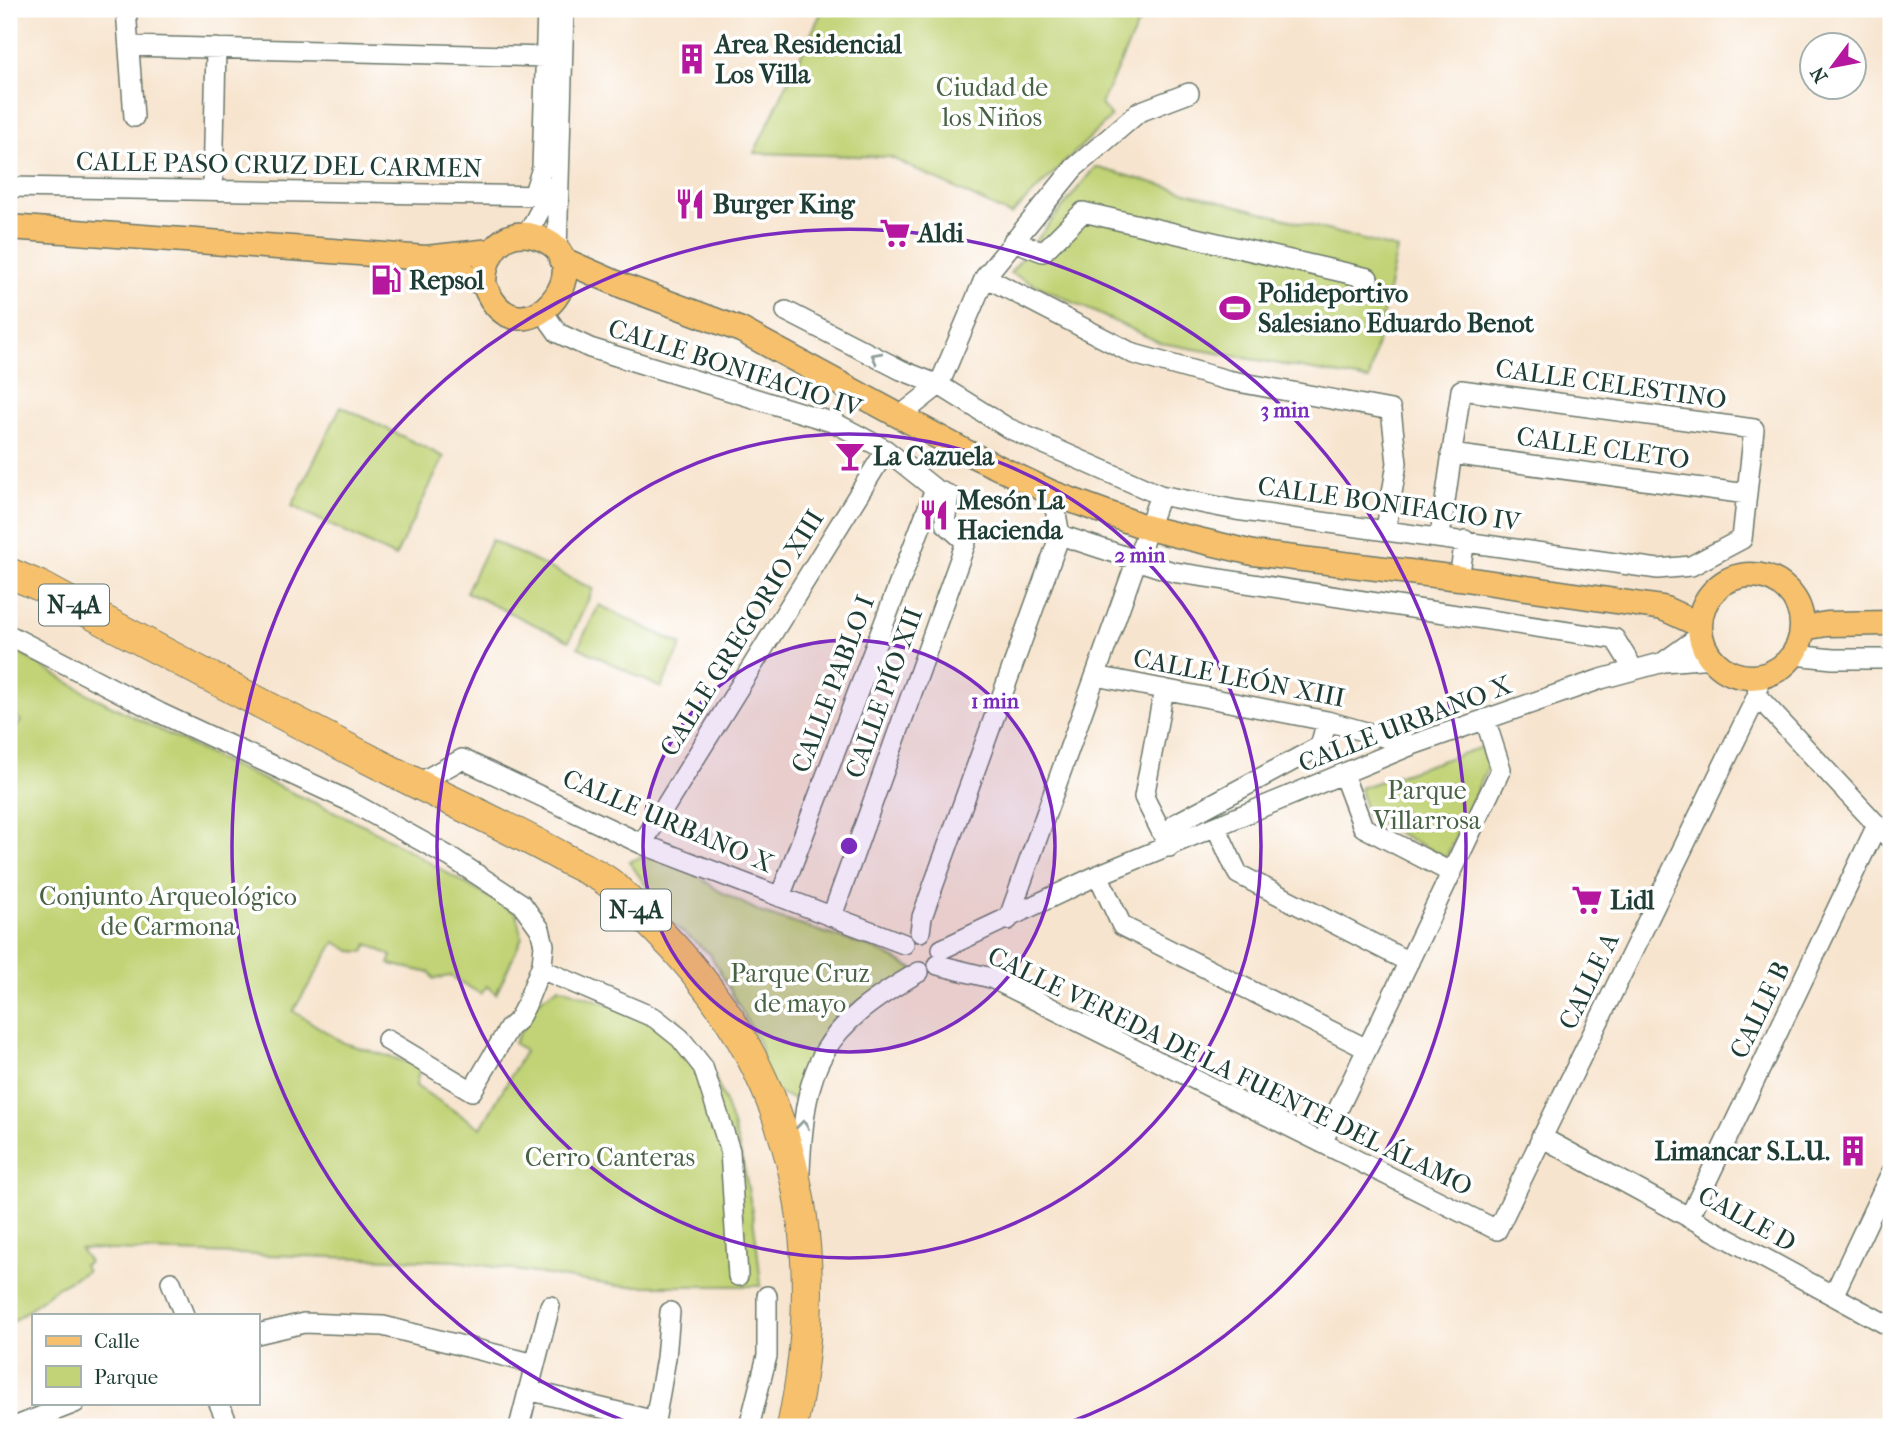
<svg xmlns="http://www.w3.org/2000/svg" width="1900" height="1436" viewBox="0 0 1900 1436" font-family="'IM FELL French Canon',serif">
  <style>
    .green { fill: #c1d376; stroke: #708855; stroke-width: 2 }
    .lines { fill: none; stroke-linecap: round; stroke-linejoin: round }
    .minor-casing { stroke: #6b776a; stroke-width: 22 }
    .major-casing { stroke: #6b776a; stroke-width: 27 }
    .highway-casing { stroke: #6b776a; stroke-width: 32 }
    .minor { stroke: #fff; stroke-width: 19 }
    .major { stroke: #f7c06c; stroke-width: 24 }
    .highway { stroke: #f7c06c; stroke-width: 30 }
    .oneway { stroke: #8f9e9a }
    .ring { fill: none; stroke: #7b2cbf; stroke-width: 3.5 }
    .labels { text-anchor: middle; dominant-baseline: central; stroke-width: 7; stroke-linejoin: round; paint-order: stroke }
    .shield { fill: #fff; stroke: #627771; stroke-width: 2 }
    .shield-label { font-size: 24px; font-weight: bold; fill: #1f3d34 }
    .poi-label { font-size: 26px; font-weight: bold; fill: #1f3d34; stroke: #fff; text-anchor: start }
    .park-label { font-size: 26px; fill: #486244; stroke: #fff }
    .street-label { font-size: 26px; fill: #1f3d34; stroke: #fff }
    .centre { fill: #7b2cbf; stroke: #fff; stroke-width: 3.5 }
    .ring-label { font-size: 21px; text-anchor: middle; font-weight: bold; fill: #7b2cbf; stroke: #fff; stroke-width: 7; stroke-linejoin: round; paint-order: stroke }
  </style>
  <rect width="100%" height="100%" fill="#fff"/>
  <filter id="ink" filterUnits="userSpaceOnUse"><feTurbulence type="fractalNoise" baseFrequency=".0143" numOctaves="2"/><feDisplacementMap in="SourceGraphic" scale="14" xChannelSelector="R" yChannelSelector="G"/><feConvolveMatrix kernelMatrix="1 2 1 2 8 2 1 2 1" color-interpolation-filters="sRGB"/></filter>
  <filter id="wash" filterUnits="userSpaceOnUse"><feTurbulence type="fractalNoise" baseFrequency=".00686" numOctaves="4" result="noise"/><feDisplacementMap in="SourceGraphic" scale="28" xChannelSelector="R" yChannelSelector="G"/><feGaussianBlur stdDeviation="1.57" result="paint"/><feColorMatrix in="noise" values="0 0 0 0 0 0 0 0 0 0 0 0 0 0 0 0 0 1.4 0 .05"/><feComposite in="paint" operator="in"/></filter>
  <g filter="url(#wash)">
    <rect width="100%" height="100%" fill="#f7e4ce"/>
    <path class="green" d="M823 9H1145L1101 104 1111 117 1011 215 890 157 754 153Z
      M1095 167 1397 249 1369 380 1161 343 1010 273Z
      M341 406 444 457 395 557 292 506Z
      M491 540 593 589 569 641 466 592Z
      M599 605 682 645 661 688 578 647Z
      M9 647 92 696 222 761 366 826 516 913 522 938 496 994 487 986 481 994 450 976 434 979 430 973 389 964 392 956 368 944 364 952 351 951 335 942 293 1011 344 1043 420 1066 416 1086 481 1128 525 1051 514 1043 537 1002 559 987 667 1025 677 1018C689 1035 703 1053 712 1072 742 1132 755 1218 761 1286H618L456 1261 80 1249 89 1262 83 1265 87 1271 59 1286 9 1325V737L21 721 9 710Z
      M1482 747 1489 765 1446 858 1366 816 1360 788Z
      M662 851 719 891 762 913 876 949 919 972 827 1047 805 1104 765 1087 760 1044 710 954 670 922 629 861Z"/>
  </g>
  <g filter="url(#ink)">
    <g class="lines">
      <g class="minor-casing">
        <path id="minor" d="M126 9 134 117
          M129 46 546 57
          M9 187 548 196
          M213 190 216 48
          M533 196 542 168 547 9
          M527 235 553 186
          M1013 241 1043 252 1083 212 1368 278
          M557 251 564 9
          M985 277 1134 354 1227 380 1391 410 1397 463 1386 529
          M786 311 901 370 939 385 1008 428 1160 495 1236 510 1658 569 1691 566 1742 539 1754 429 1461 390 1440 536
          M543 312 558 333 590 348 835 423 886 450 935 489 949 495 945 523 966 542 832 916
          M900 416 939 385 985 277 1074 168 1139 112 1189 93
          M1451 454 1747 494
          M1052 493 1060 535 1173 572 1615 639 1634 670
          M1459 578 1465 540
          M9 635 160 713 351 802 452 858 522 904 540 929 544 945 542 964 526 1005 518 1020 509 1028 472 1091 387 1040
          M1794 655 1833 659H1891
          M1665 661 1701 635
          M1096 676 1327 721 1412 745
          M1759 677 1757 696 1891 840
          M1164 689 1144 797 1169 847
          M1343 774 1363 827 1452 873
          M417 784 462 759 642 844 904 944
          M1216 827 1238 874 1409 962
          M642 844 886 450
          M1169 847 1175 824 1320 746 1327 721
          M1098 875 1122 926 1367 1049
          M780 897 935 489
          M1008 920 1160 495
          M920 932 922 917 1060 535
          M942 949 1098 875 1412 745 1601 679 1664 662 1712 658
          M938 965 991 978 1497 1230 1757 696
          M541 969 655 1018 680 1038 703 1067 730 1151 738 1276
          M1541 1137 1891 1327
          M1322 1143 1501 769 1485 719
          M800 1171C805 1060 822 1028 919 972
          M1689 1218 1877 825
          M171 1282 184 1315
          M1833 1296 1891 1173
          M257 1334 304 1323 383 1326 535 1364
          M528 1390 655 1421
          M219 1403 229 1427
          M14 1427 75 1403
          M519 1427 550 1306
          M654 1427 666 1358 670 1312
          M749 1427 767 1356V1296"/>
      </g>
      <g class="major-casing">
        <path id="major" d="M9 227 426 258 491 251
          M427 259 484 284C519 374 614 257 533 236 501 228 484 256 484 284
          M561 259 623 286 741 330 966 452 1052 493 1148 528 1253 553 1459 578 1663 608 1700 625
          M1700 626a51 51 0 1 1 102 0a51 51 0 1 1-102 0Z
          M1803 628 1827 624 1891 623"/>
      </g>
      <g class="highway-casing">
        <path id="highway" d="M9 573 40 586C156 649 273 710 390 770 448 800 507 826 564 858 578 866 595 872 608 882 624 894 638 912 653 926 793 1063 832 1239 792 1427"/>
      </g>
      <use href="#minor" class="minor"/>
      <use href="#major" class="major"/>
      <use href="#highway" class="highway"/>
    </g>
    <defs><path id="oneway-chevron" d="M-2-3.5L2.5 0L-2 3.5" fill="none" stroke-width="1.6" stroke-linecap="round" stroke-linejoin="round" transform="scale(1.75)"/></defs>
    <g class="oneway">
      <use href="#oneway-chevron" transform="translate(876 357) rotate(-152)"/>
      <use href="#oneway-chevron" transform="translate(803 1125) rotate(-84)"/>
    </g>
  </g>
  <circle cx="849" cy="846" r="206" fill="#7b2cbf" fill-opacity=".12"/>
  <g class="ring">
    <circle cx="849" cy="846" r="206"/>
    <circle cx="849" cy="846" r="412"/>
    <path d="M638 1426A617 617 0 1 1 1060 1426"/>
  </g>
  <defs>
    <g id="building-bare" transform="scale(2.415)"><path d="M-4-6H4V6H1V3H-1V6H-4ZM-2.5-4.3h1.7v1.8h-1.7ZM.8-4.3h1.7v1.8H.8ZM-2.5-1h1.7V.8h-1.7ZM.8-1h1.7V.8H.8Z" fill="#b5179e" stroke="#fff" stroke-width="2.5" paint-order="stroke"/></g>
    <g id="restaurant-bare" transform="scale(2.415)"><path d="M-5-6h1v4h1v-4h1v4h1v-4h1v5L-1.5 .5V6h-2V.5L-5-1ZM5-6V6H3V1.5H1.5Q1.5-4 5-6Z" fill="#b5179e" stroke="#fff" stroke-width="2.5" paint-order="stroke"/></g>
    <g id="supermarket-bare" transform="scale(2.415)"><path d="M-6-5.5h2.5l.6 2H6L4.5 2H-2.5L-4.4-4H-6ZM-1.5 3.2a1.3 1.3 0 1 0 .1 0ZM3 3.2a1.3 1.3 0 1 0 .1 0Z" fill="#b5179e" stroke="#fff" stroke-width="2.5" paint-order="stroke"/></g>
    <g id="fuel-bare" transform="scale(2.415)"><path d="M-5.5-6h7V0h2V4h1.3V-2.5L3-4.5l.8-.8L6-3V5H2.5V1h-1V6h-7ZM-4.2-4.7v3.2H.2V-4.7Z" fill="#b5179e" stroke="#fff" stroke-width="2.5" paint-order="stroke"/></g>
    <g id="stadium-bare" transform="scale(2.415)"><path d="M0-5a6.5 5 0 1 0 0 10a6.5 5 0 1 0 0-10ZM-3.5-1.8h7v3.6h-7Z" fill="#b5179e" stroke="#fff" stroke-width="2.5" paint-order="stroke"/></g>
    <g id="bar-bare" transform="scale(2.415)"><path d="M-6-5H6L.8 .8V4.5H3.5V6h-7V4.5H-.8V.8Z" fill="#b5179e" stroke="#fff" stroke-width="2.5" paint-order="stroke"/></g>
  </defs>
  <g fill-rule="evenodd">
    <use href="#building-bare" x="692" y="59"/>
    <use href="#restaurant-bare" x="690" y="204"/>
    <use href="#supermarket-bare" x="895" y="233"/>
    <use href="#fuel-bare" x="386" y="280"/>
    <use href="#stadium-bare" x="1235" y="308"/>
    <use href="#bar-bare" x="850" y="456"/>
    <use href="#restaurant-bare" x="934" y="515"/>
    <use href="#supermarket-bare" x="1587" y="900"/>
    <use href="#building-bare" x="1853" y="1151"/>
  </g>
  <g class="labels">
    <g class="shield">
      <rect x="39" y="584.5" width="70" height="41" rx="5"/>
      <rect x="601" y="889.5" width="70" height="41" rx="5"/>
    </g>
    <g class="shield-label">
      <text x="74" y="605">N-4A</text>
      <text x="636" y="910">N-4A</text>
    </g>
    <g class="poi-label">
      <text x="715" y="44">Area Residencial<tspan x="715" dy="30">Los Villa</tspan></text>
      <text x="713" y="204">Burger King</text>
      <text x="918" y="233">Aldi</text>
      <text x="409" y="280">Repsol</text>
      <text x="1258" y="293">Polideportivo<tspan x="1258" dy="30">Salesiano Eduardo Benot</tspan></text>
      <text x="873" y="456">La Cazuela</text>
      <text x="957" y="500">Mesón La<tspan x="957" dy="30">Hacienda</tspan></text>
      <text x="1610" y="900">Lidl</text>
      <text x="1830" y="1151" text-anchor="end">Limancar S.L.U.</text>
    </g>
    <g class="park-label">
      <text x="992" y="87">Ciudad de<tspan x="992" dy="30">los Niños</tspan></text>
      <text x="1427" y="790">Parque<tspan x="1427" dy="30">Villarrosa</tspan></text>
      <text x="168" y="896">Conjunto Arqueológico<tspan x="168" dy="30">de Carmona</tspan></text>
      <text x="800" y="973">Parque Cruz<tspan x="800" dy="30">de mayo</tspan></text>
      <text x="610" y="1157">Cerro Canteras</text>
    </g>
    <g class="street-label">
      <text transform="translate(279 165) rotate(1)">CALLE PASO CRUZ DEL CARMEN</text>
      <text transform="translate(735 368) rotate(18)">CALLE BONIFACIO IV</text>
      <text transform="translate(1611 384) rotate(8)">CALLE CELESTINO</text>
      <text transform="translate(1603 448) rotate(8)">CALLE CLETO</text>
      <text transform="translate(1389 504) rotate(8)">CALLE BONIFACIO IV</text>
      <text transform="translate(742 633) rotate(-58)">CALLE GREGORIO XIII</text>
      <text transform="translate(1239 678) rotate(11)">CALLE LEÓN XIII</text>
      <text transform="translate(833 684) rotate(-69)">CALLE PABLO I</text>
      <text transform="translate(884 693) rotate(-70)">CALLE PÍO XII</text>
      <text transform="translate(1405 724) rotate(-21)">CALLE URBANO X</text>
      <text transform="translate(668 821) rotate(23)">CALLE URBANO X</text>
      <text transform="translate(1589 981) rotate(-64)">CALLE A</text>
      <text transform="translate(1760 1010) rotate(-64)">CALLE B</text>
      <text transform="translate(1230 1071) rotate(26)">CALLE VEREDA DE LA FUENTE DEL ÁLAMO</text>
      <text transform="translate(1747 1219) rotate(29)">CALLE D</text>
    </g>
  </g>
  <circle cx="849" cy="846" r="10" class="centre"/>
  <g class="ring-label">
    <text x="1285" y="417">3 min</text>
    <text x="1140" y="562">2 min</text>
    <text x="995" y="708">1 min</text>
  </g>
  <rect width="1900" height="1436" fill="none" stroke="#fff" stroke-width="35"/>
  <rect x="32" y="1314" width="228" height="91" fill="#ffffff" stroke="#a5b1ae" stroke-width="2"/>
  <rect x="46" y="1336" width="35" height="10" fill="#f7c06c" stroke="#a5b1ae" stroke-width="2"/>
  <text x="94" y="1348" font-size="21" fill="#1f3d34">Calle</text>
  <rect x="46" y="1366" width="35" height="21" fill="#c1d376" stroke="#a5b1ae" stroke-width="2"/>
  <text x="94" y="1384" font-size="21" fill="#1f3d34">Parque</text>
  <g transform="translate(1833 66) rotate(238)"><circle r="33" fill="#ffffff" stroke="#a5b1ae" stroke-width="2"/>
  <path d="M0-5L12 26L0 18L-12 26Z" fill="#b5179e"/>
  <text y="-10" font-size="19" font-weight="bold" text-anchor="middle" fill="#1f3d34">N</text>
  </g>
</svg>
